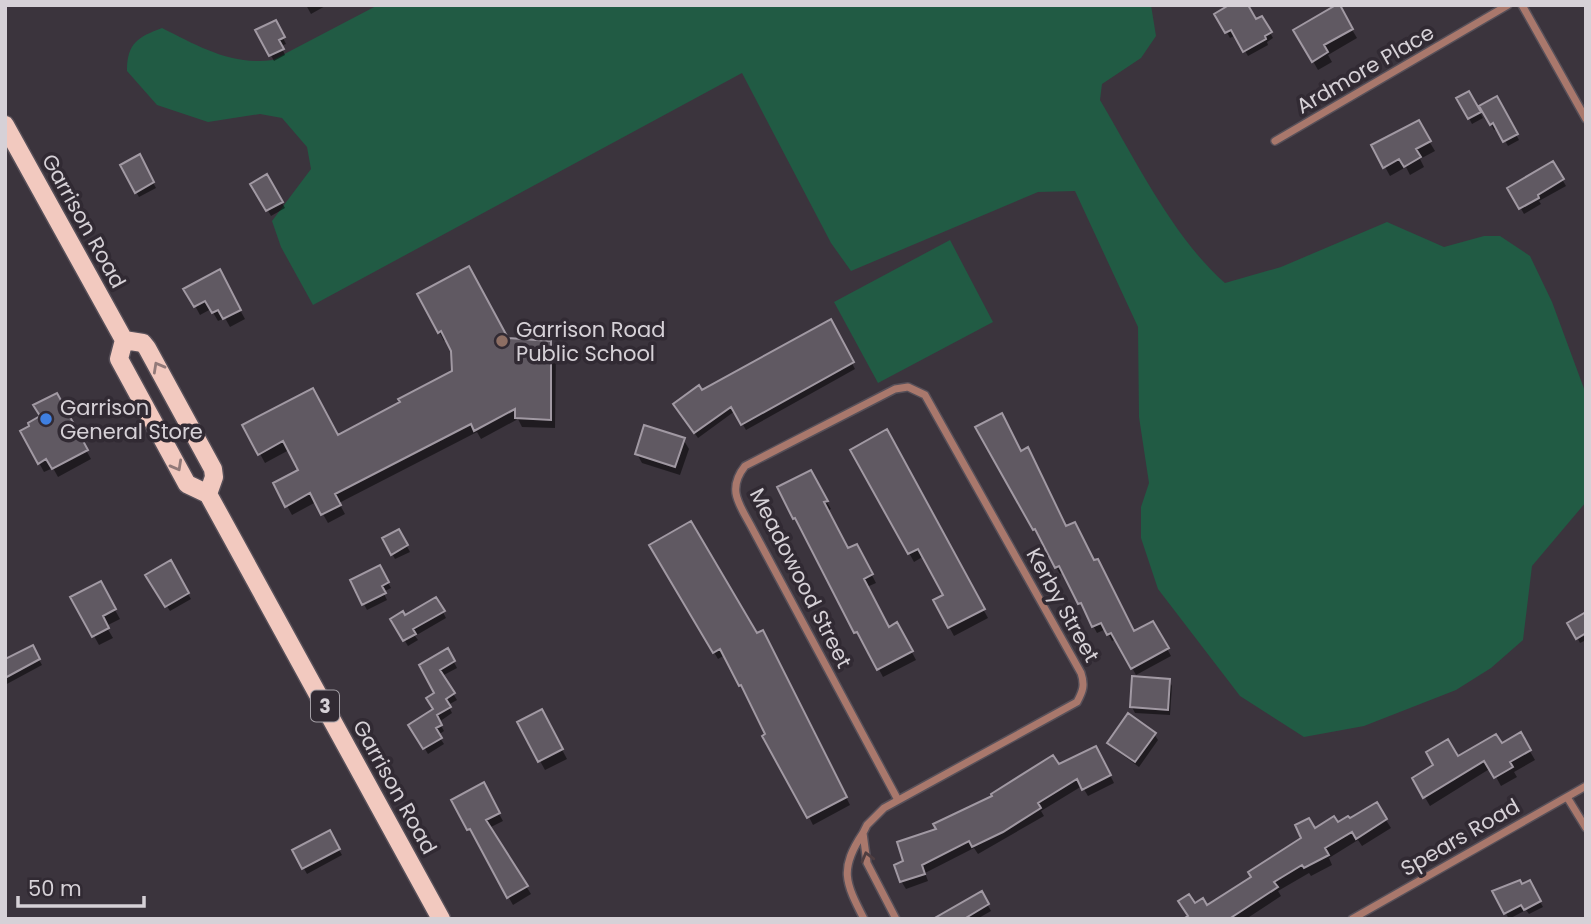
<svg xmlns="http://www.w3.org/2000/svg" width="1591" height="924" viewBox="0 0 1591 924" font-family="Poppins,sans-serif">
  <style>
    .green { fill: #215b44 }
    .shadow { fill: #0007 }
    .building { fill: #605962; stroke: #a199a3; stroke-width: 2 }
    .lines { fill: none; stroke-linecap: round; stroke-linejoin: round }
    .minor-casing { stroke: #575059; stroke-width: 10 }
    .primary-casing { stroke: #575059; stroke-width: 21 }
    .minor { stroke: #a9786c; stroke-width: 7 }
    .primary { stroke: #f2c9bf; stroke-width: 18 }
    .oneway { stroke: #927a79 }
    .oneway2 { stroke: #4f3e41 }
    .education-dot { fill: #8d6e63; stroke: #312a33; stroke-width: 2.5 }
    .shop-dot { fill: #3f7fe0; stroke: #312a33; stroke-width: 2.5 }
    .labels { text-anchor: middle; dominant-baseline: central; stroke-width: 7; stroke-linejoin: round; paint-order: stroke }
    .shield { fill: #312a33; stroke: #a49fa6; stroke-width: 2 }
    .shield-label { font-size: 19px; font-weight: bold; fill: #d6d1d7 }
    .street-label { font-size: 21px; fill: #d6d1d7; stroke: #312a33 }
    .poi-label { font-size: 21px; fill: #d6d1d7; stroke: #312a33; text-anchor: start }
  </style>
  <rect width="100%" height="100%" fill="#3b343d"/>
  <path class="green" d="M378 5H1151L1156 36 1141 58 1102 84 1100 100C1135 159 1174 239 1225 283L1281 267 1387 222 1444 247 1484 236H1500L1530 256 1552 302 1586 394V502L1532 566 1523 640 1491 668 1456 690 1364 726 1304 737 1240 696 1158 589 1141 538V507L1149 483 1139 417 1138 327 1075 191 1038 192 851 271 831 243 742 73 313 305 281 247 272 221 311 169 307 147 282 118 260 114 208 122 157 105 127 71C127 43 138 37 162 28 198 46 232 66 273 60Z
    M950 240 993 322 878 383 834 302Z"/>
  <path class="shadow" d="M306 5H327L311 14Z
    M1338 6 1357 38 1328 55 1332 62 1318 70 1296 31Z
    M1217 14 1255 21 1262 18 1273 38 1267 42 1268 45 1248 56 1236 35 1230 38Z
    M275 22 286 44 281 46 285 55 274 61 258 31Z
    M1469 93 1483 118 1472 124 1459 99Z
    M1497 99 1519 140 1508 146 1498 128 1494 130 1482 107Z
    M1418 123 1435 151 1420 159 1424 167 1410 175 1406 167 1390 176 1373 145Z
    M139 157 156 188 139 197 122 166Z
    M1553 163 1566 186 1539 201 1541 204 1524 214 1509 188Z
    M267 177 285 208 271 216 253 184Z
    M219 272 245 319 230 327 225 318 218 321 211 309 200 315 186 289Z
    M420 295 507 340 550 342 556 351 555 428 522 427 518 419 481 439 477 432 339 503 345 514 328 523 316 502 292 515 275 484 300 471 289 450 265 463 244 425 338 437 454 372 453 350 448 340 444 341Z
    M830 321 855 369 746 430 735 411 698 438 678 410 701 392Z
    M56 395 91 459 58 477 53 468 44 472 22 432 42 417Z
    M977 428 1021 453 1134 633 1153 623 1171 656 1136 675 1116 639 1112 641 1106 629 1097 633 1064 572 1060 574Z
    M886 432 988 618 954 636 935 601 945 596 924 556 914 562 853 451Z
    M683 439 689 449 680 475 642 463 637 454Z
    M810 472 831 509 827 511 848 551 861 554 876 583 867 587 889 629 897 624 916 660 883 677 863 639 860 640 856 632 801 525Z
    M399 531 410 552 395 559 384 539Z
    M651 546 756 635 767 639 850 805 813 825 746 691 744 692 725 655 718 659Z
    M170 563 191 599 170 611 147 576Z
    M379 567 391 588 383 592 387 600 367 610 352 581Z
    M100 583 120 619 106 626 113 638 99 645 73 598Z
    M436 599 446 618 415 636 418 640 408 646 392 619 405 617Z
    M1586 635V640L1580 643 1578 639Z
    M32 647 42 665 5 685V661Z
    M448 651 457 668 442 676 457 700 448 705 452 713 439 722 444 731 438 735 444 744 428 754 411 725 435 710 437 693 421 666Z
    M1169 680 1172 686 1170 715 1135 713 1132 707Z
    M542 712 567 759 545 770 519 723Z
    M1154 734 1158 740 1139 767 1113 748 1110 743Z
    M1520 734 1535 760 1514 772 1517 777 1501 786 1491 768 1430 806 1414 779 1458 758 1501 745Z
    M1100 755 1114 783 1088 796 1082 786 1041 811 1044 816 978 854 974 848 925 873 928 881 906 889 901 881 906 862 938 830Z
    M483 785 503 821 489 828 531 894 513 905 453 801Z
    M1376 804 1391 828 1362 846 1358 840 1329 858 1332 865 1311 876 1309 873 1278 891 1281 896 1246 919H1191L1194 906 1206 907 1253 878 1314 830 1349 821Z
    M329 832 342 855 307 874 294 851Z
    M1529 882 1543 907 1529 914 1526 910 1509 919 1494 892 1521 886Z
    M981 893 991 911 977 919H946Z"/>
  <path class="building" d="M1229 5H1248L1256 19 1262 16 1272 32 1265 36 1266 39 1243 52 1231 30 1225 33 1214 14Z
    M1336 5H1340L1353 29 1324 45 1328 52 1312 62 1293 30Z
    M276 20 285 37 279 40 284 49 269 56 255 30Z
    M1469 91 1481 112 1468 119 1456 98Z
    M1497 96 1518 134 1503 142 1493 123 1490 125 1479 106Z
    M1419 120 1431 141 1416 149 1421 157 1404 167 1399 159 1383 168 1371 145Z
    M140 154 154 182 135 193 120 165Z
    M1553 161 1564 179 1538 195 1539 198 1519 209 1507 188Z
    M267 174 283 202 266 211 250 184Z
    M469 266 508 338 551 341V420L515 418V409L474 431 471 424 335 494 341 505 321 515 310 493 285 507 273 483 298 470 283 441 258 455 242 425 313 388 338 435 400 402 398 399 452 371 451 351 441 331 438 333 417 294Z
    M220 269 241 310 223 319 218 310 212 313 205 301 194 307 183 289Z
    M831 319 854 362 741 425 731 407 694 433 673 404 699 385 702 390Z
    M57 393 88 450 52 469 46 459 38 464 20 431 29 426 28 423 40 416 33 405Z
    M1002 413 1021 451 1028 447 1066 526 1075 522 1094 560 1098 559 1134 631 1153 621 1169 648 1131 669 1111 633 1107 635 1101 623 1092 627 1081 603 1078 604 1059 566 1055 568 1035 529 1033 530 975 427Z
    M644 425 685 438 675 467 635 454Z
    M887 429 985 609 948 628 933 600 943 595 918 549 908 554 850 450Z
    M811 470 828 501 824 502 848 548 857 544 873 574 864 579 889 627 897 622 913 651 877 670 857 632 854 633 795 518 793 519 777 487Z
    M691 521 757 633 763 630 847 797 807 818 762 736 765 734 741 685 739 686 720 649 713 653 649 545Z
    M399 529 408 545 391 555 382 538Z
    M171 560 189 593 165 607 145 575Z
    M380 565 389 582 382 586 386 593 362 605 350 580Z
    M101 581 116 609 103 616 109 628 92 637 70 597Z
    M436 597 445 611 413 629 416 634 403 641 390 619 403 611 405 615Z
    M1586 612V633L1576 639 1567 623Z
    M33 645 40 659 5 678V659Z
    M448 648 455 661 440 670 455 693 446 699 451 707 437 715 442 725 436 728 442 738 423 749 408 725 433 709 426 698 434 693 419 665Z
    M1132 676 1170 679 1168 710 1130 707Z
    M542 709 563 749 538 762 517 722Z
    M1128 713 1156 733 1135 762 1107 743Z
    M1521 732 1531 750 1510 762 1513 767 1494 778 1484 761 1423 798 1412 778 1433 765 1426 752 1448 739 1458 756 1496 734 1502 743Z
    M1096 746 1111 775 1082 790 1077 779 1038 803 1041 808 1003 832 972 847 969 841 922 865 925 874 900 882 894 865 903 861 897 842 936 829 933 824 992 796 991 794 1053 755 1059 764Z
    M484 782 500 813 486 820 528 886 507 898 470 829 467 830 451 800Z
    M1377 802 1387 819 1356 839 1352 832 1325 848 1329 855 1304 868 1302 865 1274 882 1278 887 1229 919H1183L1188 916 1178 901 1189 894 1195 903 1203 898 1207 905 1251 877 1248 872 1301 838 1295 825 1309 818 1315 828 1334 816 1338 822 1348 816 1350 818Z
    M330 830 340 849 302 869 292 850Z
    M1520 880 1522 884 1530 880 1541 901 1524 910 1521 905 1504 914 1492 891Z
    M982 891 989 904 964 919H933Z"/>
  <g class="lines">
    <g class="minor-casing">
      <path id="minor" d="M1522 5 1586 119
        M1275 141 1508 5
        M1567 797 1586 828
        M863 833 867 825 884 808 1077 702C1083 691 1085 685 1081 673L925 395 908 387 895 389 745 466C726 490 740 505 752 528L898 800
        M864 919C845 882 839 869 863 833L867 863 896 919
        M1352 919 1586 786"/>
    </g>
    <g class="primary-casing">
      <path id="primary" d="M5 125 124 340 119 359 187 484 208 494 441 919
        M124 340 143 343 147 348 213 469 214 477 208 494"/>
    </g>
    <use href="#minor" class="minor"/>
    <use href="#primary" class="primary"/>
  </g>
  <defs><path id="oneway-chevron" d="M-2-3.5L2.5 0L-2 3.5" fill="none" stroke-width="1.6" stroke-linecap="round" stroke-linejoin="round" transform="scale(1.75)"/></defs>
  <g class="oneway">
    <use href="#oneway-chevron" transform="translate(158 367) rotate(-119)"/>
    <use href="#oneway-chevron" transform="translate(177 466) rotate(61)"/>
  </g>
  <use class="oneway2" href="#oneway-chevron" transform="translate(867 857) rotate(-105)"/>
  <circle class="education-dot" cx="502" cy="341" r="7"/>
  <circle class="shop-dot" cx="46" cy="419" r="7"/>
  <g class="labels">
    <rect class="shield" x="311" y="690.5" width="28" height="31" rx="5"/>
    <g class="shield-label">
      <text x="325" y="706">3</text>
    </g>
    <g class="street-label">
      <text transform="translate(1365 69) rotate(-30)">Ardmore Place</text>
      <text transform="translate(84 221) rotate(61)">Garrison Road</text>
      <text transform="translate(801 578) rotate(63)">Meadowood Street</text>
      <text transform="translate(1063 605) rotate(61)">Kerby Street</text>
      <text transform="translate(395 787) rotate(61)">Garrison Road</text>
      <text transform="translate(1460 837) rotate(-30)">Spears Road</text>
    </g>
    <g class="poi-label">
      <text x="516" y="329">Garrison Road<tspan x="516" dy="24">Public School</tspan></text>
      <text x="60" y="407">Garrison<tspan x="60" dy="24">General Store</tspan></text>
    </g>
  </g>
  <rect width="1591" height="924" fill="none" stroke="#d6d1d7" stroke-width="14"/>
  <path d="M18 896v10h126v-10" fill="none" stroke="#d6d1d7" stroke-width="3.5"/>
  <text x="28" y="896" font-size="21" fill="#d6d1d7" stroke="#312a33" stroke-width="5" paint-order="stroke">50 m</text>
</svg>
